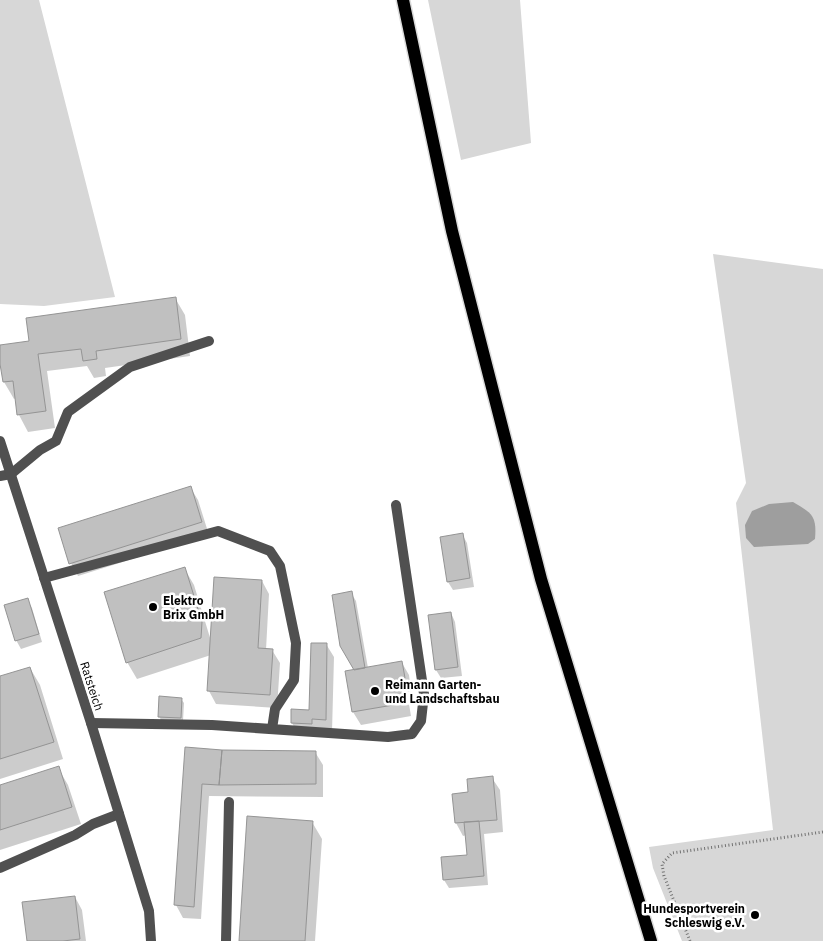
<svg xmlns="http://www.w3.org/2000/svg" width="823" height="941" viewBox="0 0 823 941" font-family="'IBM Plex Sans',sans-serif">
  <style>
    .green { fill: #d7d7d7 }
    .water { fill: #9e9e9e }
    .shadow { fill: #0003 }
    .building { fill: #c0c0c0; stroke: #949494 }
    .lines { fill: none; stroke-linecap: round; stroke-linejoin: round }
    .primary-casing { stroke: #dbdbdb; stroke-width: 15 }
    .path { stroke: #727272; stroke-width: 3; stroke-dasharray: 1 2.5; stroke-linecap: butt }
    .lane { stroke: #505050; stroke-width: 10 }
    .street { stroke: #505050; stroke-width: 10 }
    .primary { stroke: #000; stroke-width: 12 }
    .poi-dot { fill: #000; stroke: #fff; stroke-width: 2 }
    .labels { text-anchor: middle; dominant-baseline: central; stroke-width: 5; stroke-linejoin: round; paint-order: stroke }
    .poi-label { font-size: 12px; font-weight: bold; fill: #000; stroke: #fff; text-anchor: start }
    .street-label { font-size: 12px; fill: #000; stroke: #fff }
  </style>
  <rect width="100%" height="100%" fill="#fff"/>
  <path class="green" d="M0 0H39L115 297 44 306 0 304Z
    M428 0H520L531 143 461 160Z
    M713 254 823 269V941H682L653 868 649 847 773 830 736 503 746 483Z"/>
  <path class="water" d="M793 502C812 513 817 516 815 539L808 544 754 547 746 538 745 525 752 511 769 504Z"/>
  <path class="shadow" d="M175 298 185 315 190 356 105 368 106 376 94 378 87 366 47 371 55 428 28 432 19 415 16 398 14 399 4 382 0 346 30 342Z
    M190 487 198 500 209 535 78 576 71 563Z
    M462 534 467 543 474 587 453 590 448 582Z
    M184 568 194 585 211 641 262 581 269 594 266 650H272L280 663 277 708 216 704 209 691 211 655 137 679 127 662Z
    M351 593 356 601 368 668 402 663 409 675 411 691 407 692 411 716 361 725 353 712 346 672 356 671Z
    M27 599 32 608 42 642 21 649 16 640Z
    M451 613 455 622 462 676 441 678 436 670Z
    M326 644 334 657 332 732 299 736 292 723 311 711Z
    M30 668 40 685 63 759 0 779V678Z
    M181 699 184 703 183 721 161 720 159 716Z
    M186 749 221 751 315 752 323 765V797L209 796 201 919 183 918 176 905Z
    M58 768 68 785 81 824 0 850V787Z
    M492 778 500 790 503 832 484 834 488 885 449 888 444 880 468 856 467 835 463 836 456 823 454 795 470 793Z
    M312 822 322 839 315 941H240Z
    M75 897 82 910 86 941H28Z"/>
  <path class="building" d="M176 297 181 339 96 351 97 359 83 361 81 349 38 354 46 411 17 415 13 381 3 382 0 364V345L29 341 26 318Z
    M191 486 202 522 69 564 58 528Z
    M463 533 470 578 447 582 440 537Z
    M185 567 202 622 201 638 126 663 104 592Z
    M214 577 262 580 258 648 273 649 270 695 207 691Z
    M352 591 365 668 354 670 340 646 332 595Z
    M28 598 39 634 15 641 4 605Z
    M451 612 458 667 435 670 428 615Z
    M311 643H327L326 720 312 719V724L291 723V709L309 710Z
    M402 661 405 678 401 679 405 703 352 712 345 671Z
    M30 667 54 742 0 759V676Z
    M159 696 182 698 181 718 158 717Z
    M185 747 222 750 219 785 202 784 194 907 174 905Z
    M222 750 316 751V784L219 785Z
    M59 766 72 807 0 830V785Z
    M493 776 497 820 455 823 452 794 468 792 467 779Z
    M247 816 313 821 305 941H239Z
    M479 821 484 876 443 880 441 857 467 855 464 822Z
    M75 896 80 939 63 941H27L22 902Z"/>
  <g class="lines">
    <g class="primary-casing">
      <path id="primary" d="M403 0 452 231 541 579 651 941"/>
    </g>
    <path class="path" d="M690 941 664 876 662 864 672 853 823 832"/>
    <path class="lane" d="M0 476 11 474 40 450 56 441 68 412 130 367 209 341
      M44 578 218 531 270 551 280 566 296 643 294 680 275 709 272 729
      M91 723 212 725 388 737 412 734 421 721 424 694 396 505
      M0 868 75 835 93 824 119 814
      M226 941 229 802"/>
    <path class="street" d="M0 441 91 723 149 911 151 941"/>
    <use href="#primary" class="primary"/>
  </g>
  <g class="poi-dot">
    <circle cx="153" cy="607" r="5"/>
    <circle cx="375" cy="691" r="5"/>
    <circle cx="755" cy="915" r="5"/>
  </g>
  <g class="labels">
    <g class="poi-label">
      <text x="163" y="600">Elektro<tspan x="163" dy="14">Brix GmbH</tspan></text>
      <text x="385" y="684">Reimann Garten-<tspan x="385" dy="14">und Landschaftsbau</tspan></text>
      <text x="745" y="908" text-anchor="end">Hundesportverein<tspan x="745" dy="14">Schleswig e.V.</tspan></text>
    </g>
    <g class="street-label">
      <text transform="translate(92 686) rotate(72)">Ratsteich</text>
    </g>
  </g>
</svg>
